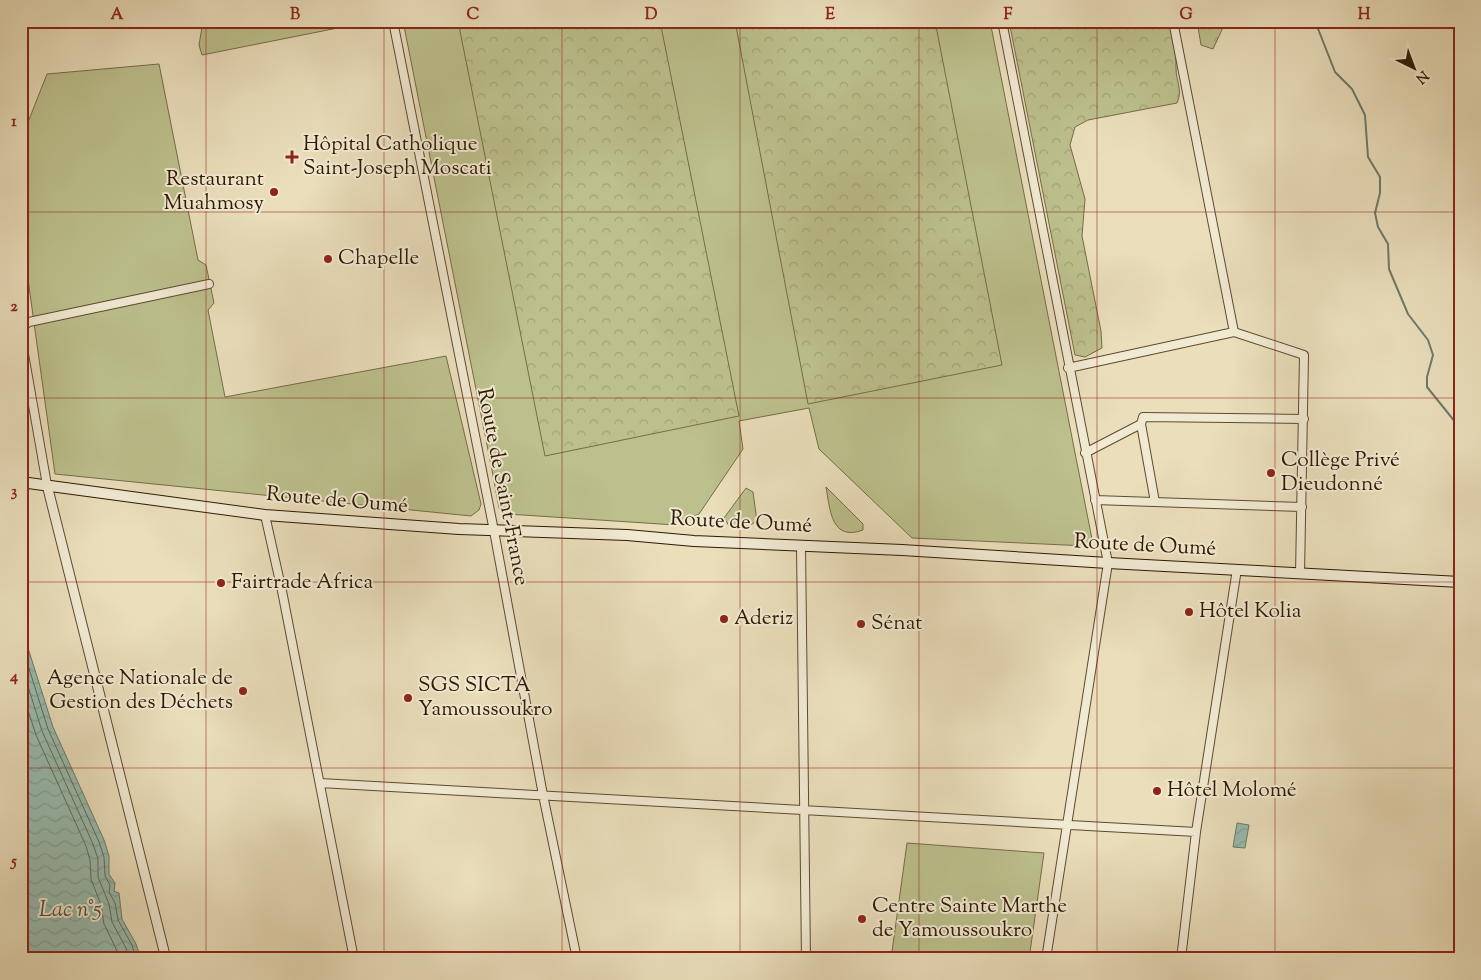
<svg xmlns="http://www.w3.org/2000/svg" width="1481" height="980" viewBox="0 0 1481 980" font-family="'Sorts Mill Goudy',serif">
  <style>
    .green { fill: #bcc08d; stroke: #766c48 }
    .forest { fill: url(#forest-crowns); stroke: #766c48 }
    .water { fill: url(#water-waves); stroke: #6e7a6a }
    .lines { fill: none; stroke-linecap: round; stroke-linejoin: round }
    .shore { stroke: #646a58; stroke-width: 1 }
    .stream { stroke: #6e7a6a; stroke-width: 2 }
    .minor-casing { stroke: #5e4a30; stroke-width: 10 }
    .tertiary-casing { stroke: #5e4a30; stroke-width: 11 }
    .secondary-casing { stroke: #2f1802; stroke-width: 12 }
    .minor { stroke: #f1ead3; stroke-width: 8 }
    .tertiary { stroke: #f1ead3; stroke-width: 9 }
    .secondary { stroke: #f1ead3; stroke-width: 10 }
    .grid { fill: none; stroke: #8f2418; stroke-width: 1; stroke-opacity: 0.55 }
    .poi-dot { fill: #8f2418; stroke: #f1ead3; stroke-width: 2 }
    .labels { text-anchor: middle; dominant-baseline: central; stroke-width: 4; stroke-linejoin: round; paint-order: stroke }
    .poi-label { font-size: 21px; fill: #2f1802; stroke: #f1ead3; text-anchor: start }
    .street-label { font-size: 21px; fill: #2f1802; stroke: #f1ead3 }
    .water-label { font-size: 22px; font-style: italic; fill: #54513f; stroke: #f1ead3 }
    .neatline { fill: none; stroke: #8f2418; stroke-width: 2 }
    .grid-label { font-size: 16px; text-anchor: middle; font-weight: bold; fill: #8f2418 }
  </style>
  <defs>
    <pattern id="forest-crowns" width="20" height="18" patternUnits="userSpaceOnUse" patternTransform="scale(1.25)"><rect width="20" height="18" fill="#bcc08d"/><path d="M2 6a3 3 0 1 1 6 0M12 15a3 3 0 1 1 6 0" fill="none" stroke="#a2a478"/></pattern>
    <pattern id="water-waves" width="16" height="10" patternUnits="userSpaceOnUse" patternTransform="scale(1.25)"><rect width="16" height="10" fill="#98bcaf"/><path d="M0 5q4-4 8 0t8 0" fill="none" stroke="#83a195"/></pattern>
  </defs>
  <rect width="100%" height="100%" fill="#eadebb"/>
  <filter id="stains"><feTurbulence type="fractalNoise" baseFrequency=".004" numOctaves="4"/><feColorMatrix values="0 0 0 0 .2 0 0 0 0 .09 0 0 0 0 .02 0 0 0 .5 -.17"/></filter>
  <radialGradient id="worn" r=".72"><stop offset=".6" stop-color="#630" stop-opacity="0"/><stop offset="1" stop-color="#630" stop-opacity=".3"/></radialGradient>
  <path class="green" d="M203 21H373L202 55 199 45Z
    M403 21H990L1092 539 1087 546 912 538 819 449 809 408 739 421 743 449 699 514 676 525 507 514 499 508 492 470Z
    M159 64 198 260 206 265 214 303 208 310 225 397 446 356 481 504 479 510 471 516 55 474 21 229V140L47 74Z
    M826 487 863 524V530C831 542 830 509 826 487Z
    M746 488 753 492 757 521 747 527 729 526 724 518Z
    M907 843 1044 853 1029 959H891Z"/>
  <path class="forest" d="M458 21H660L739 416 545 456Z
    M735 21H935L1002 365 808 404Z
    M1009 21H1176C1180 40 1175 50 1176 68 1176 82 1183 90 1177 103L1088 120 1075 127 1070 145 1085 199 1082 236 1101 331 1102 348 1085 357 1075 355Z
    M1197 21H1226L1213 49 1201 45Z"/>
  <path class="water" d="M21 626 53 727 104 840 109 856V874L115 883 114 891 119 893 122 919 136 944 141 959H21Z
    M1237 823 1249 825 1245 848 1233 847Z"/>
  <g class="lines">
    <path class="shore" d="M21 643 48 729 99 842 104 857 105 876 110 885 109 892 115 903 118 920 132 945 136 959
      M21 664 42 731 93 844 98 859V877L109 904 112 922 126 948 129 959
      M21 689 36 735 86 846 90 860 91 879 101 905 104 924 121 959"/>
    <path class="stream" d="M1315 21 1335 72 1352 89 1365 115 1368 157 1380 177V193L1375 213 1378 227 1388 244 1389 269 1408 314 1428 340 1433 355 1427 377V387L1460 428"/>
    <g class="minor-casing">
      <path id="minor" d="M393 21 494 531 543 795 577 959
        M1002 21 1108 563 1046 959
        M1173 21 1234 332
        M21 328 29 322 209 284
        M21 337 47 485
        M1068 368 1234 332 1304 355 1300 574
        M1085 453 1141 424
        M1095 500 1302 507
        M1155 502 1141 424 1143 417 1304 419
        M265 515 282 591 354 959
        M801 546 806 959
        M320 783 1196 832
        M1181 959 1196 832 1237 569"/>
    </g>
    <g class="tertiary-casing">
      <path id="tertiary" d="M47 485 166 959"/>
    </g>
    <g class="secondary-casing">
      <path id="secondary" d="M21 482 265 515 459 529 627 535 694 541 902 550 1108 563 1460 582"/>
    </g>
    <use href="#minor" class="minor"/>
    <use href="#tertiary" class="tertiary"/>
    <use href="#secondary" class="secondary"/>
  </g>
  <path class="grid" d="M206 21V959M384 21V959M562 21V959M740 21V959M919 21V959M1097 21V959M1275 21V959M21 212H1460M21 398H1460M21 582H1460M21 768H1460"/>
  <g class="poi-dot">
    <path d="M289.5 149.5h5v5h5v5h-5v5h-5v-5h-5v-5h5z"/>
    <circle cx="274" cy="192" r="5"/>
    <circle cx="328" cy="259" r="5"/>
    <circle cx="1271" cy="473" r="5"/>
    <circle cx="221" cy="583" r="5"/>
    <circle cx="1189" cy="612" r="5"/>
    <circle cx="724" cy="619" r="5"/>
    <circle cx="861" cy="624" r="5"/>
    <circle cx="243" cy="691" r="5"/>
    <circle cx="408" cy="698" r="5"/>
    <circle cx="1157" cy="791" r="5"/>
    <circle cx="862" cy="919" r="5"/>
  </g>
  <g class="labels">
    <g class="poi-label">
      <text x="303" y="145">Hôpital Catholique<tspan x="303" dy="24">Saint-Joseph Moscati</tspan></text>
      <text x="264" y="180" text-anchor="end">Restaurant<tspan x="264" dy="24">Muahmosy</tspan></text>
      <text x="338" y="259">Chapelle</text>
      <text x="1281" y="461">Collège Privé<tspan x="1281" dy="24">Dieudonné</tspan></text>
      <text x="231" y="583">Fairtrade Africa</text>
      <text x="1199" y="612">Hôtel Kolia</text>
      <text x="734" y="619">Aderiz</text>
      <text x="871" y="624">Sénat</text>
      <text x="233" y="679" text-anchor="end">Agence Nationale de<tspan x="233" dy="24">Gestion des Déchets</tspan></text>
      <text x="418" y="686">SGS SICTA<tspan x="418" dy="24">Yamoussoukro</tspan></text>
      <text x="1167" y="791">Hôtel Molomé</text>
      <text x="872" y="907">Centre Sainte Marthe<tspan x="872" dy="24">de Yamoussoukro</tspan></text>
    </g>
    <g class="street-label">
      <text transform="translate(502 487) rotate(79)">Route de Saint-France</text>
      <text transform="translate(337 501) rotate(5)">Route de Oumé</text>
      <text transform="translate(741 523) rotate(3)">Route de Oumé</text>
      <text transform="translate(1145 546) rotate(3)">Route de Oumé</text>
    </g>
    <g class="water-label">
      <text x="70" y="911">Lac n°5</text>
    </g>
  </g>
  <rect width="1481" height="980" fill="none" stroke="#eadebb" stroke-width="55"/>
  <g transform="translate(1414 68) rotate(138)" stroke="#f1ead3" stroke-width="4" paint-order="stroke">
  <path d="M0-4L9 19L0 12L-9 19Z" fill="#2f1802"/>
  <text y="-8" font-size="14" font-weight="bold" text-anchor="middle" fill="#2f1802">N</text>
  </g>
  <rect x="28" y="28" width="1426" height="924" class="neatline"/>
  <g class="grid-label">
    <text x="117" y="19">A</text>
    <text x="295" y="19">B</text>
    <text x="473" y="19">C</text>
    <text x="651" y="19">D</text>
    <text x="830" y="19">E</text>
    <text x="1008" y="19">F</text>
    <text x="1186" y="19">G</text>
    <text x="1364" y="19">H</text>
    <text x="14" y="126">1</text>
    <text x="14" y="311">2</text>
    <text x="14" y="496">3</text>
    <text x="14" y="681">4</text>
    <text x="14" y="866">5</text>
  </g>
  <rect width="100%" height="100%" filter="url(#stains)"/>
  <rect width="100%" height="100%" fill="url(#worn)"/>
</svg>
